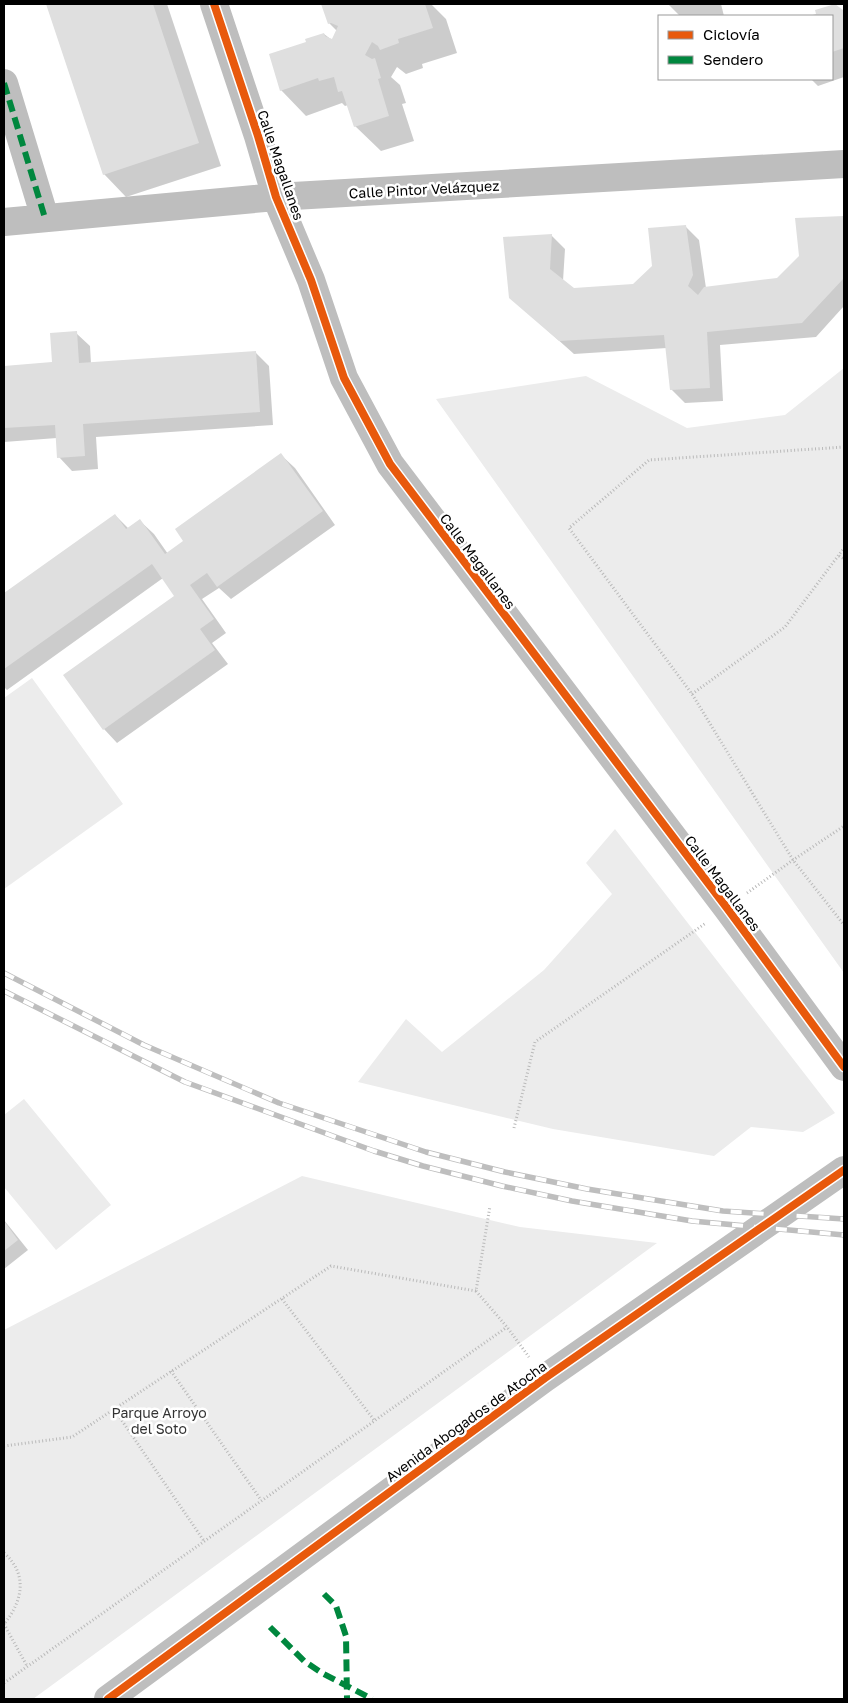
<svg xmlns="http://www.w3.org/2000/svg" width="848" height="1703" viewBox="0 0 848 1703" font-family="'Golos Text',sans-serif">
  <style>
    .green { fill: #ececec }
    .shadow { fill: #0003 }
    .building { fill: #dfdfdf }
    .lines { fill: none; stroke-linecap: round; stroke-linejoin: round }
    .path { stroke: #b9b9b9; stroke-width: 3; stroke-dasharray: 1 2.5; stroke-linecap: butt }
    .minor { stroke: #bebebe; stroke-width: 28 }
    .rail-casing { stroke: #bebebe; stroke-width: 5.5 }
    .rail { stroke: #fff; stroke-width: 4; stroke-dasharray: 11; stroke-linecap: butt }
    .quiet { stroke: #00873e; stroke-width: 6; stroke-dasharray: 12 6; stroke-linecap: butt }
    .cycleway-casing { stroke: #fff; stroke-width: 11 }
    .cycleway { stroke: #e8590c; stroke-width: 8 }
    .labels { text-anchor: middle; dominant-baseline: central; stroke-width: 5; stroke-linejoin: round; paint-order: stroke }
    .street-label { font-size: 14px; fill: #000; stroke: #fff }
    .park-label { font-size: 14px; fill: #333; stroke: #fff }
  </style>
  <rect width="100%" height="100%" fill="#fff"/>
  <path class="green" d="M844 368V973L436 399 586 376 687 428 785 415Z
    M32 678 123 804 4 889V698Z
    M615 829 835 1113 803 1132 751 1127 714 1156 553 1129 358 1082 406 1019 442 1052 544 970 612 894 586 863Z
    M24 1099 111 1205 56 1250 4 1187V1115Z
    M302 1176 520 1227 657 1243 33 1699H4V1330Z"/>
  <path class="shadow" d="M47 4H167L221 166 126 197 104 174Z
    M326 4H431L446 19 457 53 422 64 423 68 406 74 397 67 391 77 400 85 406 103 402 104 414 141 381 151 355 126 348 105 345 106 342 103 306 116 281 90 307 43 324 34 332 40 337 31 329 23 323 5Z
    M668 4H721L724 16H680Z
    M844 10V77L818 86 811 79H832V16H812L843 11Z
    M844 218V306L816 337 720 345 723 401 685 403 671 389 667 348 574 354 510 297 551 235 565 249 563 281 573 289 633 286 654 266 685 226 699 240 706 288 778 279Z
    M76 333 90 346 91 364 255 352 269 366 273 425 96 437 98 469 72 471 59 457 57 438 4 442V367L54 363Z
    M281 455 295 468 335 525 231 599 219 588 202 599 226 633 212 643 228 664 117 743 104 729 65 675 176 596 163 578 7 690 4 687V594L115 515 129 529 140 521 154 534 168 554 185 542Z
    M4 1220 28 1250 4 1269Z"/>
  <path class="building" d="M46 4H153L199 143 103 175Z
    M321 4H425L433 28 398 39 399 43 380 50 378 46 372 42 365 55 372 59 375 58 381 78 378 79 389 116 354 127 342 91 338 92 334 77 319 81 318 78 280 91 269 54 306 42 305 39 324 33 325 36 332 39 338 26 331 23 328 24Z
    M835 4 843 10 844 7V48L832 52V16H809L816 14 815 10Z
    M844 216V278L802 323 707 332 710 388 670 390 664 335 559 341 509 298 503 237 552 234 550 269 574 288 633 284 652 266 648 228 686 225 693 275 688 286 698 295 704 287 777 278 799 256 795 218Z
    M77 331 79 363 256 351 260 412 83 424 85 456 57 458 55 425 4 428V366L52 362 50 333Z
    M281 453 323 511 217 587 207 573 190 585 214 619 200 629 215 650 103 730 63 675 174 596 152 564 4 669V593L115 514 126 529 140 519 165 554 183 541 175 529Z
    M4 1221 18 1240 4 1251Z"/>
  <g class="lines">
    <path class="path" d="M844 447 649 460 569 528 692 694 793 860 844 925
      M839 556 844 559
      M692 694 785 627 844 548
      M747 893 793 860 844 826
      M514 1128 535 1042 706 923
      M476 1291 507 1327 529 1357
      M282 1299 374 1420
      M171 1371 261 1500
      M114 1409 204 1541
      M4 1446 72 1437 331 1266 476 1291 490 1206
      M4 1553C28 1574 23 1601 4 1624
      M4 1624 27 1666
      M4 1683 507 1327"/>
    <path class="minor" d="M214 4 258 136 276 197 311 280 344 378 390 464 727 908 844 1067
      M4 83 45 218
      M4 222 276 197 844 164
      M108 1699 545 1378 844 1170"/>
    <g class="rail-casing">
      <path id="rail" d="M4 973 144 1045 279 1103 426 1152 505 1172 587 1189 723 1211 844 1219
        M4 991 185 1082 374 1151 423 1166 502 1186 572 1201 692 1221 844 1235"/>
    </g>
    <use href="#rail" class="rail"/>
    <path class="quiet" d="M4 83 45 218
      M324 1594 336 1606 346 1636 347 1699
      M270 1627 304 1661 322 1673 372 1699"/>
    <g class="cycleway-casing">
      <path id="cycleway" d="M214 4 258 136 276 197 311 280 344 378 390 464 727 908 844 1067
        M108 1699 545 1378 844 1170"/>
    </g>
    <use href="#cycleway" class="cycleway"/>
  </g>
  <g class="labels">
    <g class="street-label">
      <text transform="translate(281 165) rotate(71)">Calle Magallanes</text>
      <text transform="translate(424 189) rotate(-3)">Calle Pintor Velázquez</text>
      <text transform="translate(478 561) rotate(53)">Calle Magallanes</text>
      <text transform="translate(723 883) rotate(53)">Calle Magallanes</text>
      <text transform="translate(466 1421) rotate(-36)">Avenida Abogados de Atocha</text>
    </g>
    <g class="park-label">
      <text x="159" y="1412">Parque Arroyo<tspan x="159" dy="16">del Soto</tspan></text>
    </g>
  </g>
  <rect width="848" height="1703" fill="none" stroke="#000000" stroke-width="10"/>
  <rect x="658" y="15" width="175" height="65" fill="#ffffff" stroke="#999999"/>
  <rect x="668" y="31" width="25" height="8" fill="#e8590c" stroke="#999999"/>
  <text x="703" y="40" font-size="15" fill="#000000">Ciclovía</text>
  <rect x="668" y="56" width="25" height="8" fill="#00873e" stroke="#999999"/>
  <text x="703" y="65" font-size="15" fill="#000000">Sendero</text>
</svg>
